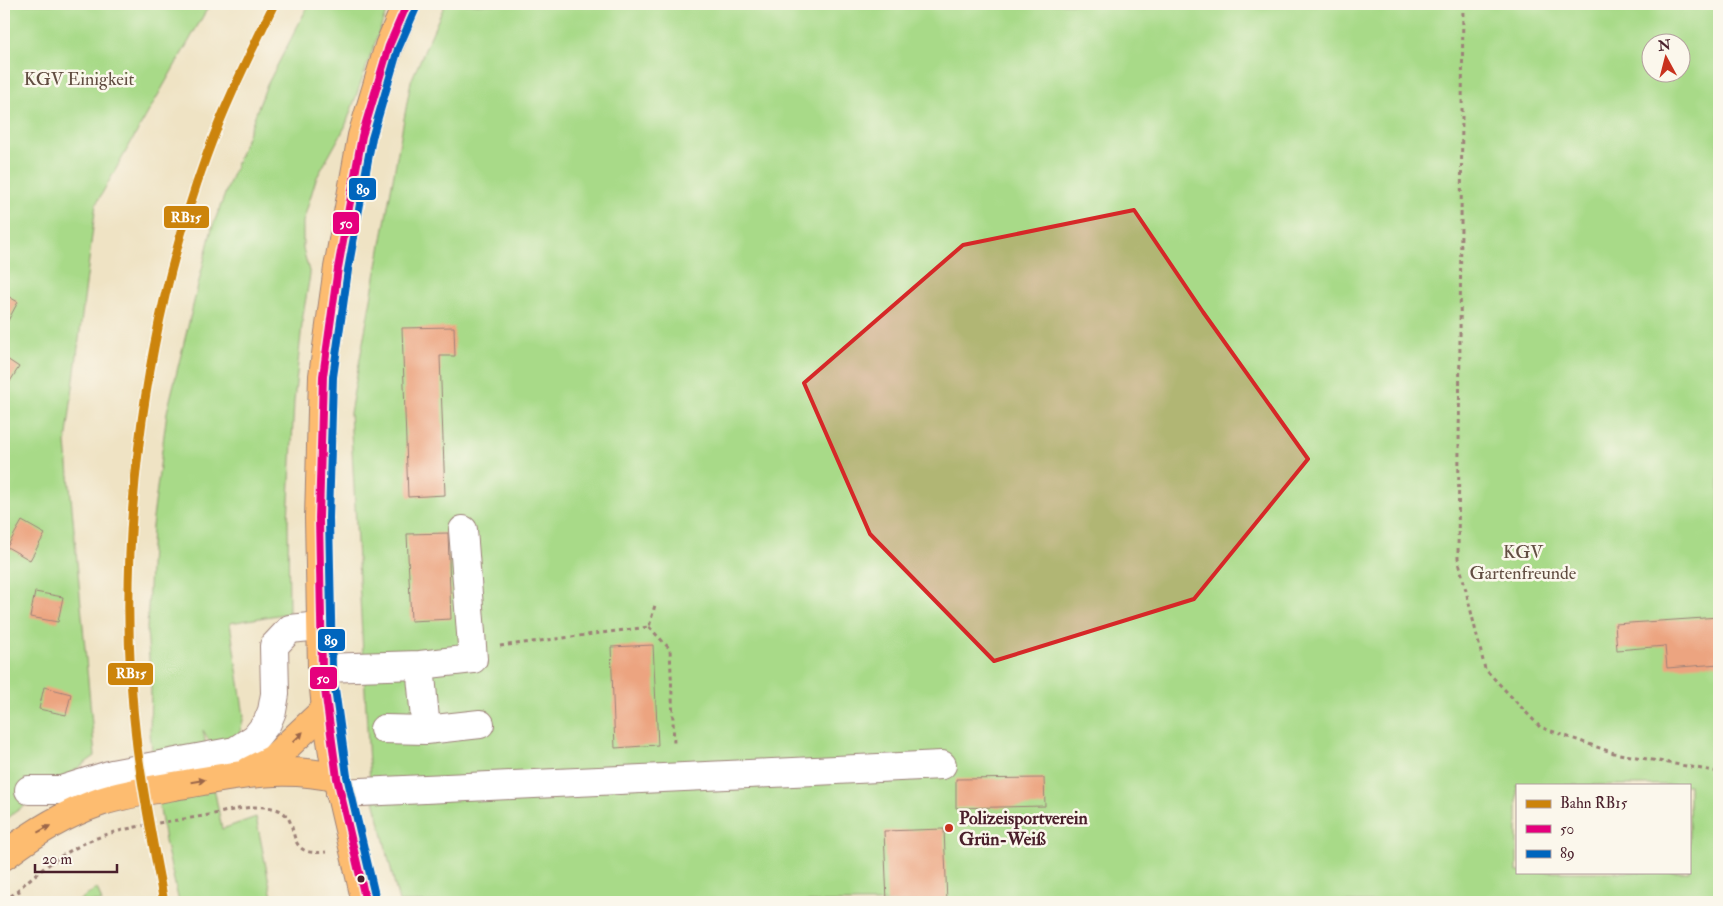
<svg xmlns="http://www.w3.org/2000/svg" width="1723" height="906" viewBox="0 0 1723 906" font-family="'IM FELL Double Pica',serif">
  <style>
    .green { fill: #a8da88; stroke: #797c5a; fill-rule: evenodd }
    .building { fill: #eca480 }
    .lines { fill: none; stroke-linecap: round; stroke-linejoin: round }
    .minor-casing { stroke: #9c8178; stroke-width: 30 }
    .major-casing { stroke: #9c8178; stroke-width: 30 }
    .highway-casing { stroke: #9c8178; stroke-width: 30 }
    .path { stroke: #9c8178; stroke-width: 3; stroke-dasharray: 4 4; stroke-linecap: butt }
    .minor { stroke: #fff; stroke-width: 28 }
    .major { stroke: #fdbc70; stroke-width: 28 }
    .highway { stroke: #fdbc70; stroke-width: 28 }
    .bus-1-casing { stroke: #fbf7ec; stroke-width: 11 }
    .bus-2-casing { stroke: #fbf7ec; stroke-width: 11 }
    .bus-1 { stroke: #e5007d; stroke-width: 8 }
    .bus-2 { stroke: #0065bd; stroke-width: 8 }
    .rail-1-casing { stroke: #fbf7ec; stroke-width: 12 }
    .rail-1 { stroke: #cc840b; stroke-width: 9 }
    .oneway { fill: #9b664a }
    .marked { fill: #d62828; fill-opacity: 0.2; stroke: #d62828; stroke-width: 4; stroke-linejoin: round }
    .poi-dot { fill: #c8321e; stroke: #fbf7ec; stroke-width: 2 }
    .bus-dot { fill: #4a1f2b; stroke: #fbf7ec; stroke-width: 2 }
    .labels { text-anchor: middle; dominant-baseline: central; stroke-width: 5; stroke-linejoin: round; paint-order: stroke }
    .park-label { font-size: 18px; fill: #624e42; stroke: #fbf7ec }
    .poi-label { font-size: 18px; font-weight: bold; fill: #4a1f2b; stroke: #fbf7ec; text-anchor: start }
    .line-badge { stroke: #fbf7ec; stroke-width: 2 }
    .badge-label { font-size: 14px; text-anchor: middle; font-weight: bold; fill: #fff }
  </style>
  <rect width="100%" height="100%" fill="#fbf7ec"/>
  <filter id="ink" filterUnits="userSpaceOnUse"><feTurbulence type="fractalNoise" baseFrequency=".02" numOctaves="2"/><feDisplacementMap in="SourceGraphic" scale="10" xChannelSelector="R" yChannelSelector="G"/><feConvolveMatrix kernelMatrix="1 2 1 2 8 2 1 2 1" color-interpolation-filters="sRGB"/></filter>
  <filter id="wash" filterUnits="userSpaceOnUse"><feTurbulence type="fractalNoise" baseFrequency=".0096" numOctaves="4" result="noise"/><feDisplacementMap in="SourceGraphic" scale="20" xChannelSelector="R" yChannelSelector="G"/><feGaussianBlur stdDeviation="1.12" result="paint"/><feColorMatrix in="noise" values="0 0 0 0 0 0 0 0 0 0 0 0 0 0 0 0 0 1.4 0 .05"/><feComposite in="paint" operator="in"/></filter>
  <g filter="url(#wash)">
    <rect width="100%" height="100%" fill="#efe3c4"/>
    <path class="green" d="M4 4H210L96 204 66 443 95 756 4 820Z
      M309 4H389L345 127 316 179 303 222V249L310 275 303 315 294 402 288 521 289 613 230 623 244 716 239 736 213 748 203 730 222 829 256 817 273 902H179L165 841 156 784 150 733 151 687 147 629 152 526 167 412 212 228 266 87Z
      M445 4H1719V902H399L370 783 350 413 411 81ZM1650 42H1680V72H1650ZM1517 785H1689V872H1517Z
      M97 888 102 902H77Z"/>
    <g id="blocks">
      <path class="building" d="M4 294 18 302 4 328Z
        M454 327 455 356H440L445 495 408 497 402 328Z
        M4 357 19 367 4 391Z
        M22 521 45 534 30 560 7 547Z
        M448 533 451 619 411 621 407 534Z
        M35 592 63 597 58 622 30 617Z
        M1719 617V664L1667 668 1665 646 1617 650 1615 624Z
        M653 645 658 745 615 748 611 647Z
        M44 687 71 694 66 715 39 709Z
        M1044 778 1045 806 956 808V779Z
        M944 829 947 902H887L884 831Z"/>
    </g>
  </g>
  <g filter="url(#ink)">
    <use href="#blocks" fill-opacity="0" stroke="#9c8178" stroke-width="1"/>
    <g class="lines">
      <g class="minor-casing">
        <path id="minor" d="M322 668 420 665 473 659 463 530
          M384 729 426 730 420 665
          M426 730 480 724
          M29 790H61L112 774 235 751 255 738 267 723 272 711 275 694 274 646 290 629 320 626
          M340 793 942 765"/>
      </g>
      <g class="major-casing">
        <path id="major" d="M366 902 337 778 326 709 322 668 319 518 323 376 338 268 362 136 389 46 407 4"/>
      </g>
      <g class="highway-casing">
        <path id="highway" d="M249 771 273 759 326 709
          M4 856C32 834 65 814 100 802 127 793 157 789 186 784 237 775 285 765 337 778"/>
      </g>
      <path class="path" d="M1463 4 1458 558 1485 669 1540 727 1614 753 1719 772
        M1718 4 1719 20
        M649 627 670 649 674 744
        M500 646 649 627 655 605
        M18 889 23 902
        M5 902C37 870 77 840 123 830 151 823 181 820 209 815 230 811 256 803 276 809 305 818 279 858 326 852"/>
      <use href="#minor" class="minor"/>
      <use href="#major" class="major"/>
      <use href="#highway" class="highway"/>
      <g class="bus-1-casing">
        <path id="bus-1" d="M366 902 337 778 322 668 319 518 323 376 338 268 362 136 389 46 407 4"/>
      </g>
      <g class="bus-2-casing">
        <path id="bus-2" d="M376 900 347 776 332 667 329 518 333 377 348 270 372 138 398 49 416 8"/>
      </g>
      <use href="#bus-1" class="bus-1"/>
      <use href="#bus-2" class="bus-2"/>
      <g class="rail-1-casing">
        <path id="rail-1" d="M164 902C154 850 144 799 137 747 114 556 141 337 206 157 225 104 250 54 274 4"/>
      </g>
      <use href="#rail-1" class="rail-1"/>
    </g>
    <defs><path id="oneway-solid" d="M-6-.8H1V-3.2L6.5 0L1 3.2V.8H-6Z" transform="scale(1.25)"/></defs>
    <g class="oneway">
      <use href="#oneway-solid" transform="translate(298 737) rotate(-45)"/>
      <use href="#oneway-solid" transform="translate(198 781) rotate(-10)"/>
      <use href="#oneway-solid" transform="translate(44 829) rotate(-28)"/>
    </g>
  </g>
  <path class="marked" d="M1134 210 1203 312 1308 459 1194 599 994 661 870 534 804 383 963 245Z"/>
  <circle class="poi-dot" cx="949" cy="828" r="5"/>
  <circle class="bus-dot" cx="361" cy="879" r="4.5"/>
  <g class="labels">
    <g class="park-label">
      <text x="79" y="79">KGV Einigkeit</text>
      <text x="1523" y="552">KGV<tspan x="1523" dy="21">Gartenfreunde</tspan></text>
    </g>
    <g class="poi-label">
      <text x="959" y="818">Polizeisportverein<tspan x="959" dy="21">Grün-Weiß</tspan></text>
    </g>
  </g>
  <g class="line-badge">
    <rect x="348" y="177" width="29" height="24" rx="5" fill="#0065bd"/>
    <rect x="163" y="205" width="47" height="24" rx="5" fill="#cc840b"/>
    <rect x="332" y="211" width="28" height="24" rx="5" fill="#e5007d"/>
    <rect x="317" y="628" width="29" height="24" rx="5" fill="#0065bd"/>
    <rect x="107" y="662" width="47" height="24" rx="5" fill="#cc840b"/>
    <rect x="309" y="666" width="29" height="24" rx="5" fill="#e5007d"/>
  </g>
  <g class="badge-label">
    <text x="363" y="194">89</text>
    <text x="186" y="222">RB15</text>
    <text x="346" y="228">50</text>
    <text x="331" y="645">89</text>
    <text x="131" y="678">RB15</text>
    <text x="323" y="683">50</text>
  </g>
  <rect width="1723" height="906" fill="none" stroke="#fbf7ec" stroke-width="20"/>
  <rect x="1516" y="784" width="175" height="90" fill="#fbf7ec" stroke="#b4a19f"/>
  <rect x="1526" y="800" width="25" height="8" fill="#cc840b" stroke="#b4a19f"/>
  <text x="1560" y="808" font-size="15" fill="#4a1f2b">Bahn RB15</text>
  <rect x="1526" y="825" width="25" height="8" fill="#e5007d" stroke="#b4a19f"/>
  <text x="1560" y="834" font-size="15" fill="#4a1f2b">50</text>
  <rect x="1526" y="850" width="25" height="8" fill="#0065bd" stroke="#b4a19f"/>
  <text x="1560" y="858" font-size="15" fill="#4a1f2b">89</text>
  <g transform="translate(1666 58) rotate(353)"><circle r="24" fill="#fbf7ec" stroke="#b4a19f"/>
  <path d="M0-4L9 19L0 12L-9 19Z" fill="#c8321e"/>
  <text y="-8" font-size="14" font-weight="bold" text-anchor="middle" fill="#4a1f2b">N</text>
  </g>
  <path d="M35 864v8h82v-8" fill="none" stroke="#4a1f2b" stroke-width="2.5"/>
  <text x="42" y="864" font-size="15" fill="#4a1f2b" stroke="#fbf7ec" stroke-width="4" paint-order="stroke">20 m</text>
</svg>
